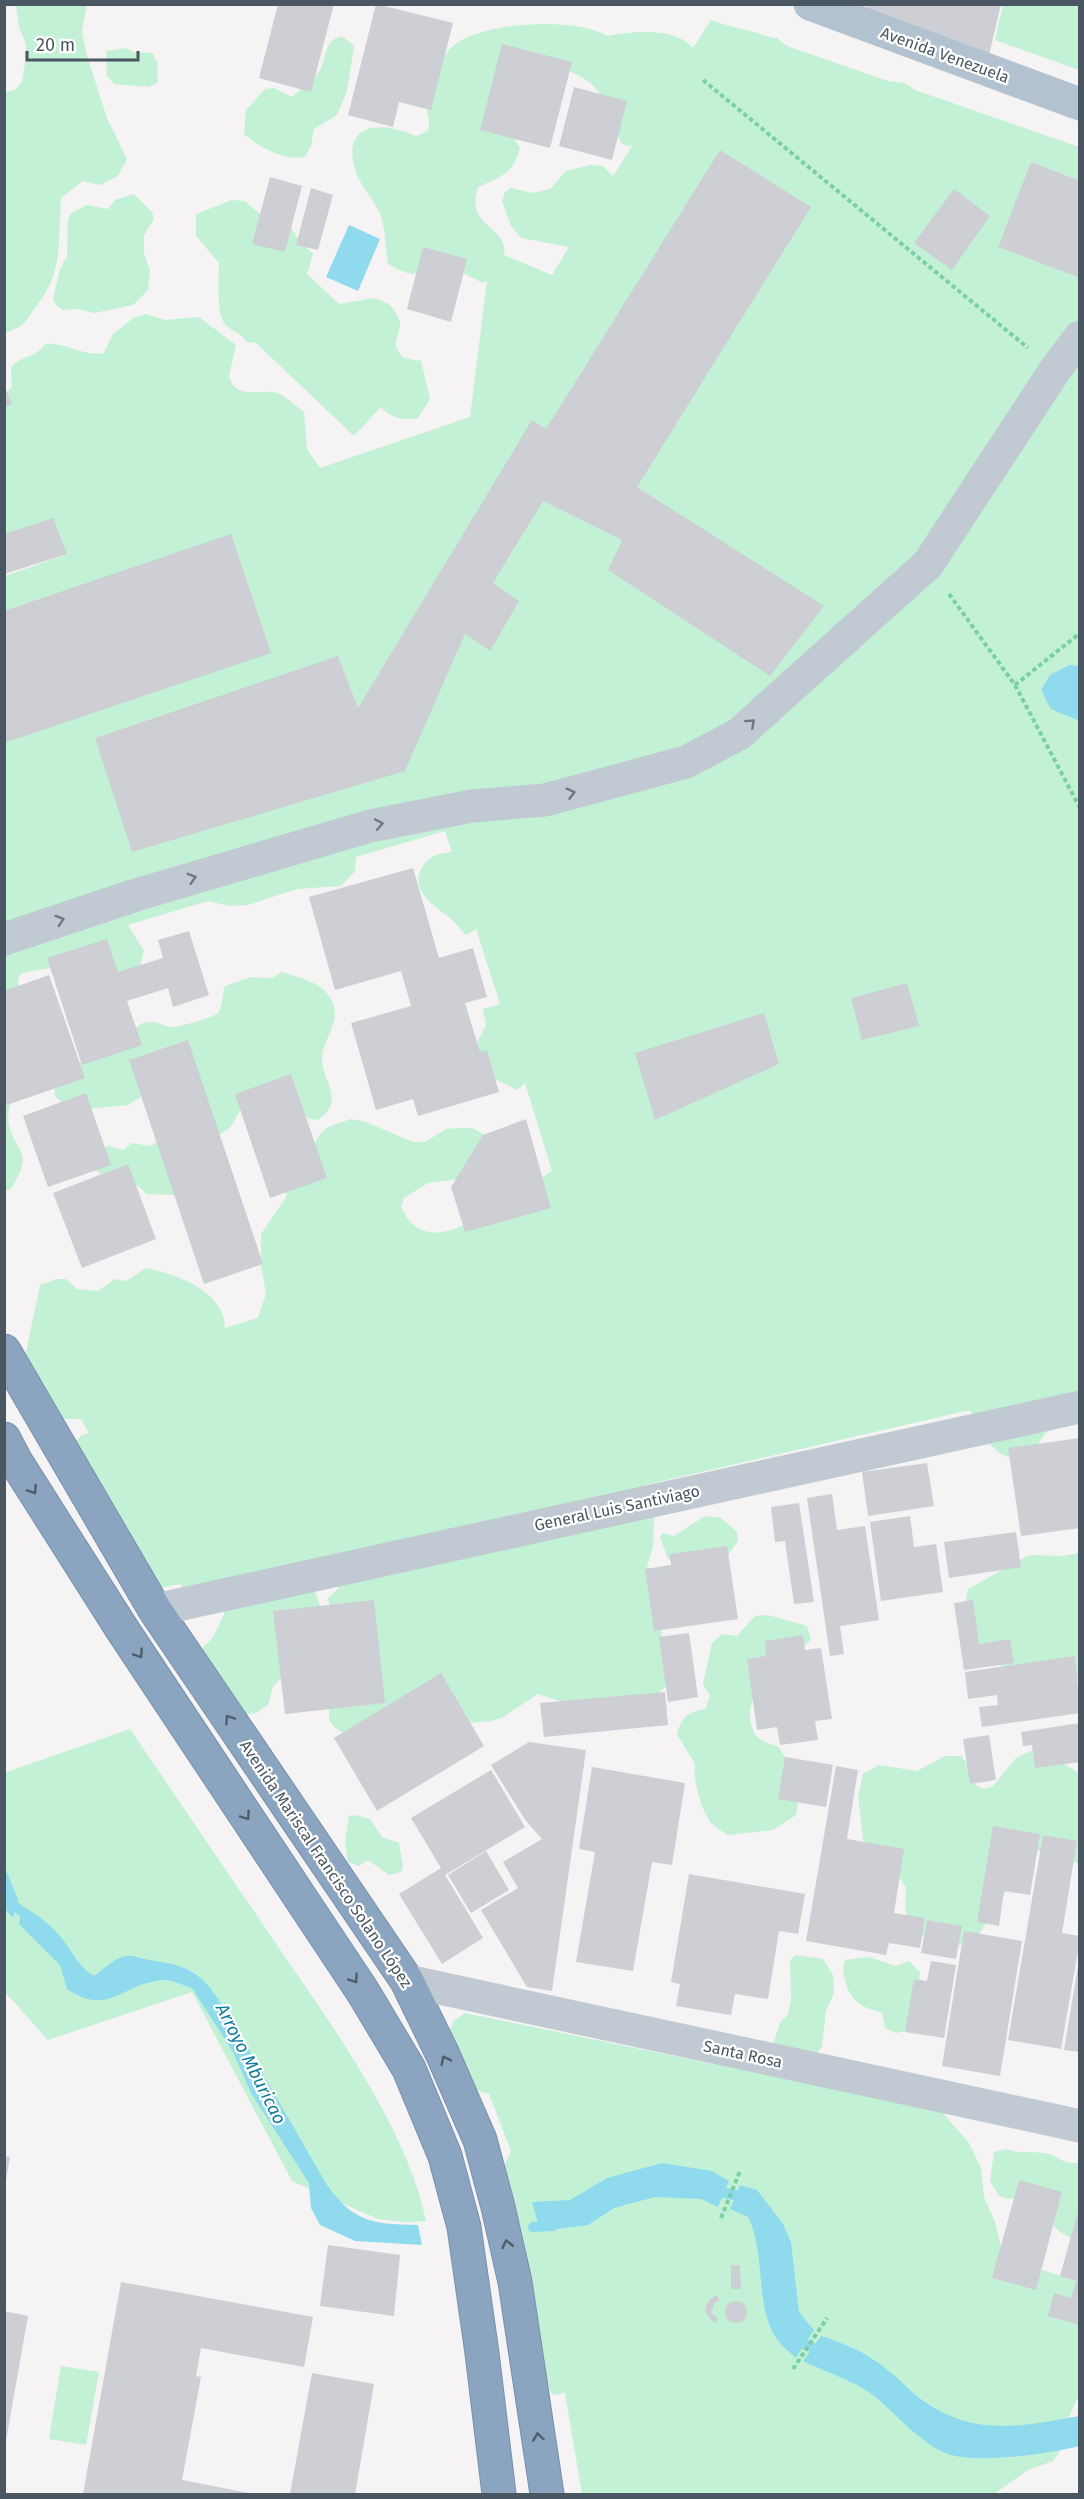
<svg xmlns="http://www.w3.org/2000/svg" width="1084" height="2499" viewBox="0 0 1084 2499" font-family="'Fira Sans',sans-serif">
  <style>
    .green { fill: #c3f1d5; fill-rule: evenodd }
    .water { fill: #90daee }
    .lines { fill: none; stroke-linecap: round; stroke-linejoin: round }
    .stream { stroke: #90daee; stroke-width: 10 }
    .building { fill: #cdcfd5 }
    .highway-casing { stroke: #7690ad; stroke-width: 35 }
    .path { stroke: #7ad0a6; stroke-width: 4; stroke-dasharray: 4.5 3; stroke-linecap: butt }
    .minor { stroke: #c1cad2; stroke-width: 33 }
    .major { stroke: #b3c2d1; stroke-width: 33 }
    .highway { stroke: #8ba5c1; stroke-width: 33 }
    .oneway { stroke: #6e7983 }
    .oneway2 { stroke: #505e6b }
    .labels { text-anchor: middle; dominant-baseline: central; stroke-width: 4.5; stroke-linejoin: round; paint-order: stroke }
    .street-label { font-size: 16px; fill: #4a5661; stroke: #fff }
    .water-label { font-size: 18px; font-style: italic; fill: #0c7c9b; stroke: #fff }
  </style>
  <rect width="100%" height="100%" fill="#f5f3f3"/>
  <path class="green" d="M16 5H87L82 31 87 56 107 118 127 159 118 176 100 185 83 181 61 198C58 238 64 270 38 304 23 322 31 323 5 333V92L15 90 22 82 25 63 26 44 19 27Z
    M1003 5H1079V70L995 40Z
    M711 20C725 25 740 29 754 32 763 34 767 38 777 38L787 46 888 81 905 83 915 90 1079 147V1413C1068 1420 1053 1426 1044 1435 1040 1439 1038 1447 1033 1450 1000 1474 982 1434 970 1410L645 1485 655 1498 653 1547 647 1566 657 1594 662 1637 678 1677 653 1697 568 1704 538 1694 503 1717 492 1721 343 1733 334 1727 329 1720 331 1613 328 1598 338 1589 339 1555 307 1569 323 1614 283 1677 273 1686 268 1705 256 1713 237 1715 194 1657 213 1637 224 1615V1581L184 1590 180 1584 145 1591 77 1510 61 1478 63 1453 82 1435 89 1433 81 1419H46L17 1370 26 1352 40 1285 57 1279H66L77 1289 98 1291 115 1279 126 1281 146 1268C176 1274 225 1291 225 1328L258 1318 266 1294 261 1265V1234L286 1197 288 1183 321 1133 330 1126 351 1119 366 1122 413 1142H425L446 1129 457 1128H472L487 1136 466 1178 428 1183 404 1198 401 1207C424 1256 469 1223 500 1204 517 1193 535 1183 552 1171L525 1083 517 1090 493 1078 475 1047 486 1025 483 1009 500 1004 476 929 466 935C459 927 451 918 442 912 427 900 410 887 423 866 430 855 441 853 452 852L445 831 356 857 355 871 341 886 297 889 248 905 229 906 208 901 128 925 144 951 139 970 131 980 61 966 21 973 18 981 23 1010 8 1118C12 1154 38 1147 10 1190H5V576L65 555 5 545 4 394 12 387 11 368C20 355 37 358 45 344 66 342 82 357 104 353L113 334 133 318 146 314 165 320 199 317 236 345 229 376C235 401 260 388 278 393 284 395 298 408 304 412L307 449 320 468 470 417 487 281 483 283 447 265C422 275 413 279 388 264 385 248 386 230 380 214 374 199 359 185 355 169 341 121 384 121 416 136L428 131C431 120 426 112 426 100 427 87 440 61 449 50 474 21 576 16 607 36 632 32 674 26 693 48ZM564 69C615 89 598 107 623 145L632 146 613 176 603 166 590 165 566 171 550 189 533 193 511 188 505 192 502 201 511 226 521 238 569 247 552 275 504 255C509 225 464 228 478 187 501 177 513 174 520 148L511 133Z
    M342 36 354 46 347 91 337 115 314 129 311 146 305 157C284 161 259 147 244 134L246 110 265 89 274 88 292 97C300 89 315 80 320 70 327 57 324 40 342 36Z
    M126 48 133 52 152 53 157 61 158 82 149 87 114 84 107 76 106 51Z
    M134 194 152 212 154 219 144 235V253L150 271 148 290 133 305 94 313 77 309 63 310 57 306 53 299 60 269 67 256 68 220 71 213 87 205 108 209 115 200Z
    M232 200 245 201 264 218 290 225 297 238 313 254 307 274 339 304 374 298 389 304C394 309 401 319 400 326 398 341 390 344 404 358L421 361 430 399 418 418C405 421 390 418 381 407L354 436 256 343 247 342C241 333 232 332 225 324 216 314 219 277 219 263L196 236V214Z
    M282 972C299 978 324 982 332 1001 342 1021 323 1038 322 1058 321 1081 347 1100 318 1120L309 1119 302 1112 244 1107C230 1121 237 1129 214 1136L142 1096 128 1105 87 1109 65 1106 54 1095 57 1081 84 1060 143 1023C156 1020 159 1024 170 1027 177 1028 215 1017 218 1013 223 1006 222 994 225 986L251 977 272 978Z
    M164 1138 177 1195 146 1194C136 1177 111 1184 97 1171L96 1151 109 1146 123 1150 132 1143 150 1146Z
    M705 1516 721 1518 737 1532 738 1541 727 1556 672 1561 668 1559 660 1537 663 1533 674 1536Z
    M1079 1553V1680L1073 1675 1013 1672 982 1655C973 1633 961 1612 968 1589L1029 1555 1063 1556Z
    M768 1615 807 1626 811 1639C790 1664 742 1686 751 1724 754 1738 764 1743 778 1746 793 1768 801 1788 796 1815L773 1830 728 1835C723 1832 717 1828 712 1824 702 1813 692 1778 695 1764L677 1734C682 1717 687 1712 705 1709L710 1696 703 1684 712 1643 722 1634 737 1636 755 1616Z
    M130 1729C181 1804 232 1879 283 1954 334 2028 409 2133 426 2221L405 2222 378 2219 292 2181 192 1992 48 2040 5 1992 4 1773Z
    M1037 1748 1079 1773V1864L1050 1850 1031 1852 976 1939 960 1945 919 1936 909 1927 905 1907 906 1888 895 1870 864 1847 858 1796 863 1774 879 1765 917 1771 945 1756H961L971 1769 975 1785 984 1789 993 1786 1016 1758Z
    M355 1815 370 1819 382 1837 399 1843 403 1866 401 1872 389 1875 368 1860 359 1866 348 1862 345 1842 349 1816Z
    M795 1955 823 1959 833 1975 834 1993 826 2011 822 2047 805 2067 942 2112 969 2143 981 2168 984 2197 995 2222 1004 2258 1074 2280 1079 2287V2395L1067 2421 1071 2435 1053 2461 1028 2470 994 2494H582L565 2393 553 2395 546 2385 490 2197 511 2151 489 2094C463 2088 450 2067 438 2045L453 2024 452 2022 465 2013 776 2077 766 2063 781 2021 788 2015 791 1998 790 1961Z
    M869 1957 896 1966 909 1961 920 1972 919 1988 909 2030 896 2033 885 2028 882 2013C874 2010 861 2007 856 2001 846 1991 841 1972 845 1960Z
    M1006 2149C1019 2154 1030 2151 1044 2153 1060 2155 1058 2164 1079 2163V2234L1071 2238 1060 2232 1022 2197 1009 2199 999 2196 990 2181 994 2152Z
    M61 2366 99 2372 86 2445 49 2439Z"/>
  <path class="water" d="M349 225 380 239 358 291 326 277Z
    M1069 665 1079 666V721L1051 709 1041 690 1050 675Z
    M5 1868 18 1899 13 1918 5 1909Z
    M22 1906C36 1914 49 1923 60 1936 71 1949 78 1967 94 1976 104 1969 114 1958 126 1956 133 1955 143 1959 149 1960 194 1966 203 1975 227 2012L327 2185C354 2223 374 2224 418 2225L422 2245 355 2241 320 2225 311 2208 309 2183 251 2093 233 2052 192 1988C184 1986 173 1980 165 1980 122 1982 110 2018 67 1989L60 1965 19 1924Z
    M662 2163 712 2171 729 2181 718 2207 701 2199 655 2197 614 2208 588 2225 540 2231 532 2202 570 2200 607 2178Z
    M740 2185 757 2190 783 2224 791 2242 799 2312 814 2330 796 2358C789 2352 781 2345 776 2338 755 2307 766 2252 748 2217L730 2209Z
    M821 2336C847 2344 869 2354 890 2372 902 2381 912 2394 925 2402 976 2437 1023 2426 1079 2416V2446C1049 2454 979 2464 948 2454 923 2446 894 2412 873 2395 856 2382 824 2371 803 2361Z"/>
  <g class="lines">
    <path class="stream" d="M4 1897 32 1920
      M711 2190 748 2198
      M533 2227 553 2226
      M796 2336 799 2342 825 2353"/>
  </g>
  <path class="building" d="M278 4H334L311 92 259 78Z
    M376 4 453 23 431 110 399 102 393 127 348 115Z
    M868 4H1001L987 64 862 21Z
    M502 44 572 62 550 148 480 130Z
    M574 87 627 101 612 160 559 146Z
    M720 150 811 207 637 487 824 606 770 676 608 570 622 540 543 501 493 583 519 601 490 651 465 634 405 771 132 852 95 738 338 656 358 708 532 420 546 429Z
    M1031 162 1080 181V278L998 247Z
    M270 177 302 186 285 252 252 244Z
    M311 188 333 195 318 250 296 245Z
    M954 189 990 216 952 270 914 243Z
    M423 247 467 259 451 322 407 309Z
    M4 386 12 404 4 407Z
    M53 518 67 554 4 574V534Z
    M231 534 271 653 4 743V611Z
    M413 868 439 958 473 948 487 997 465 1003 480 1052 487 1050 499 1092 418 1116 413 1099 376 1110 351 1023 411 1006 401 971 335 990 309 897Z
    M189 931 209 995 173 1007 168 988 127 1001 142 1045 82 1065 47 958 107 939 118 972 163 958 158 940Z
    M49 975 85 1078 4 1106V991Z
    M907 983 919 1026 862 1040 851 998Z
    M764 1013 779 1064 655 1120 635 1053Z
    M188 1040 263 1264 204 1284 129 1060Z
    M291 1074 327 1178 270 1198 235 1094Z
    M86 1093 111 1165 48 1187 23 1116Z
    M526 1119 551 1208 465 1232 451 1187 483 1135Z
    M128 1164 156 1239 82 1268 53 1193Z
    M1080 1438V1528L1021 1536 1008 1448Z
    M927 1463 934 1506 868 1516 862 1472Z
    M832 1494 837 1530 865 1526 879 1620 840 1626 844 1654 830 1656 807 1498Z
    M799 1503 814 1602 794 1604 785 1541 775 1542 771 1507Z
    M910 1516 914 1547 936 1544 943 1592 881 1601 870 1522Z
    M1016 1532 1021 1567 949 1578 944 1542Z
    M727 1546 738 1619 654 1631 645 1569 671 1565 670 1554Z
    M374 1600 385 1703 285 1714 273 1611Z
    M973 1600 979 1644 1010 1639 1014 1663 964 1670 954 1603Z
    M689 1633 698 1697 668 1702 659 1637Z
    M803 1635 805 1650 821 1648 832 1719 815 1721 818 1740 780 1745 777 1727 757 1730 747 1659 766 1656 765 1641Z
    M1075 1656 1080 1713 982 1727 979 1707 998 1705 997 1695 968 1699 965 1672Z
    M441 1673 484 1746 377 1811 334 1738Z
    M665 1692 668 1725 544 1737 540 1703Z
    M1080 1723V1762L1035 1768 1032 1745 1023 1746 1021 1732Z
    M989 1735 996 1780 970 1784 963 1739Z
    M529 1742 586 1750 552 1991 527 1987 481 1910 518 1888 503 1862 542 1839 526 1821 491 1765Z
    M785 1757 833 1765 826 1807 778 1799Z
    M836 1766 858 1770 847 1839 904 1849 894 1913 925 1918 920 1948 889 1943 886 1955 806 1941Z
    M592 1767 685 1783 672 1865 652 1862 633 1971 576 1962 595 1852 579 1849Z
    M491 1770 525 1827 445 1875 483 1938 442 1964 399 1894 441 1868 411 1818Z
    M993 1826 1040 1834 1030 1895 1004 1891 999 1926 977 1922Z
    M1043 1835 1077 1841 1062 1933 1080 1936V1939L1061 2049 1008 2040Z
    M486 1851 509 1890 471 1913 448 1875Z
    M689 1874 805 1894 798 1934 779 1931 768 1999 735 1994 731 2015 676 2006 680 1984 671 1982Z
    M927 1920 962 1926 956 1959 921 1953Z
    M964 1931 1022 1941 1000 2076 942 2066Z
    M931 1961 956 1965 944 2038 905 2032 914 1979 927 1981Z
    M1078 1966H1080V2052L1064 2050Z
    M4 2156 10 2157 6 2180 4 2179Z
    M1019 2180 1062 2192 1036 2290 992 2278Z
    M1080 2204V2325L1048 2316 1054 2293 1071 2298 1076 2281 1060 2276Z
    M328 2245 400 2255 394 2316 320 2306Z
    M731 2265H740L741 2289H731Z
    M121 2282 313 2317 304 2367 201 2348 196 2376 201 2377 182 2480 254 2494H83Z
    M717 2295 719 2301 715 2302 711 2313 718 2318 716 2323 709 2318 705 2309 709 2300Z
    M725 2312a11 11 0 1 1 22 0a11 11 0 1 1-22 0Z
    M4 2311 28 2316 6 2441H4Z
    M312 2373 374 2384 355 2494H290Z"/>
  <g class="lines">
    <g class="highway-casing">
      <path id="highway" d="M4 1351 155 1610 407 1981 443 2055 480 2140 498 2207 515 2282 547 2494
        M4 1439 16 1462 122 1629 363 1992 409 2069 445 2156 464 2227 482 2353 499 2494"/>
    </g>
    <path class="path" d="M703 80 1028 348
      M949 594 1015 685 1080 808
      M1015 685 1080 633
      M721 2218 740 2171
      M793 2369 827 2318"/>
    <path class="minor" d="M4 939 136 895 370 826 472 806 545 800 686 762 739 734 928 564 1055 370 1080 337
      M155 1610 1080 1407
      M407 1981 1080 2126"/>
    <path class="major" d="M810 4 1080 104"/>
    <use href="#highway" class="highway"/>
  </g>
  <defs><path id="oneway-chevron" d="M-2-3.5L2.5 0L-2 3.5" fill="none" stroke-width="1.6" stroke-linecap="round" stroke-linejoin="round" transform="scale(1.5)"/></defs>
  <g class="oneway">
    <use href="#oneway-chevron" transform="translate(751 723) rotate(-42)"/>
    <use href="#oneway-chevron" transform="translate(571 793) rotate(-15)"/>
    <use href="#oneway-chevron" transform="translate(379 824) rotate(-11)"/>
    <use href="#oneway-chevron" transform="translate(192 878) rotate(-16)"/>
    <use href="#oneway-chevron" transform="translate(60 920) rotate(-18)"/>
  </g>
  <g class="oneway2">
    <use href="#oneway-chevron" transform="translate(33 1490) rotate(57)"/>
    <use href="#oneway-chevron" transform="translate(139 1654) rotate(56)"/>
    <use href="#oneway-chevron" transform="translate(229 1719) rotate(-124)"/>
    <use href="#oneway-chevron" transform="translate(246 1816) rotate(56)"/>
    <use href="#oneway-chevron" transform="translate(354 1979) rotate(56)"/>
    <use href="#oneway-chevron" transform="translate(445 2060) rotate(-116)"/>
    <use href="#oneway-chevron" transform="translate(507 2244) rotate(-103)"/>
    <use href="#oneway-chevron" transform="translate(538 2437) rotate(-98)"/>
  </g>
  <g class="labels">
    <g class="street-label">
      <text transform="translate(945 55) rotate(20)">Avenida Venezuela</text>
      <text transform="translate(617 1508) rotate(-12)">General Luis Santiviago</text>
      <text transform="translate(326 1864) rotate(56)">Avenida Mariscal Francisco Solano López</text>
      <text transform="translate(743 2054) rotate(12)">Santa Rosa</text>
    </g>
    <g class="water-label">
      <text transform="translate(251 2064) rotate(63)">Arroyo Mburicao</text>
    </g>
  </g>
  <rect width="1084" height="2499" fill="none" stroke="#4a5661" stroke-width="12"/>
  <path d="M27 51v9h111v-9" fill="none" stroke="#4a5661" stroke-width="3"/>
  <text x="36" y="51" font-size="18" fill="#4a5661" stroke="#ffffff" stroke-width="4.5" paint-order="stroke">20 m</text>
</svg>
